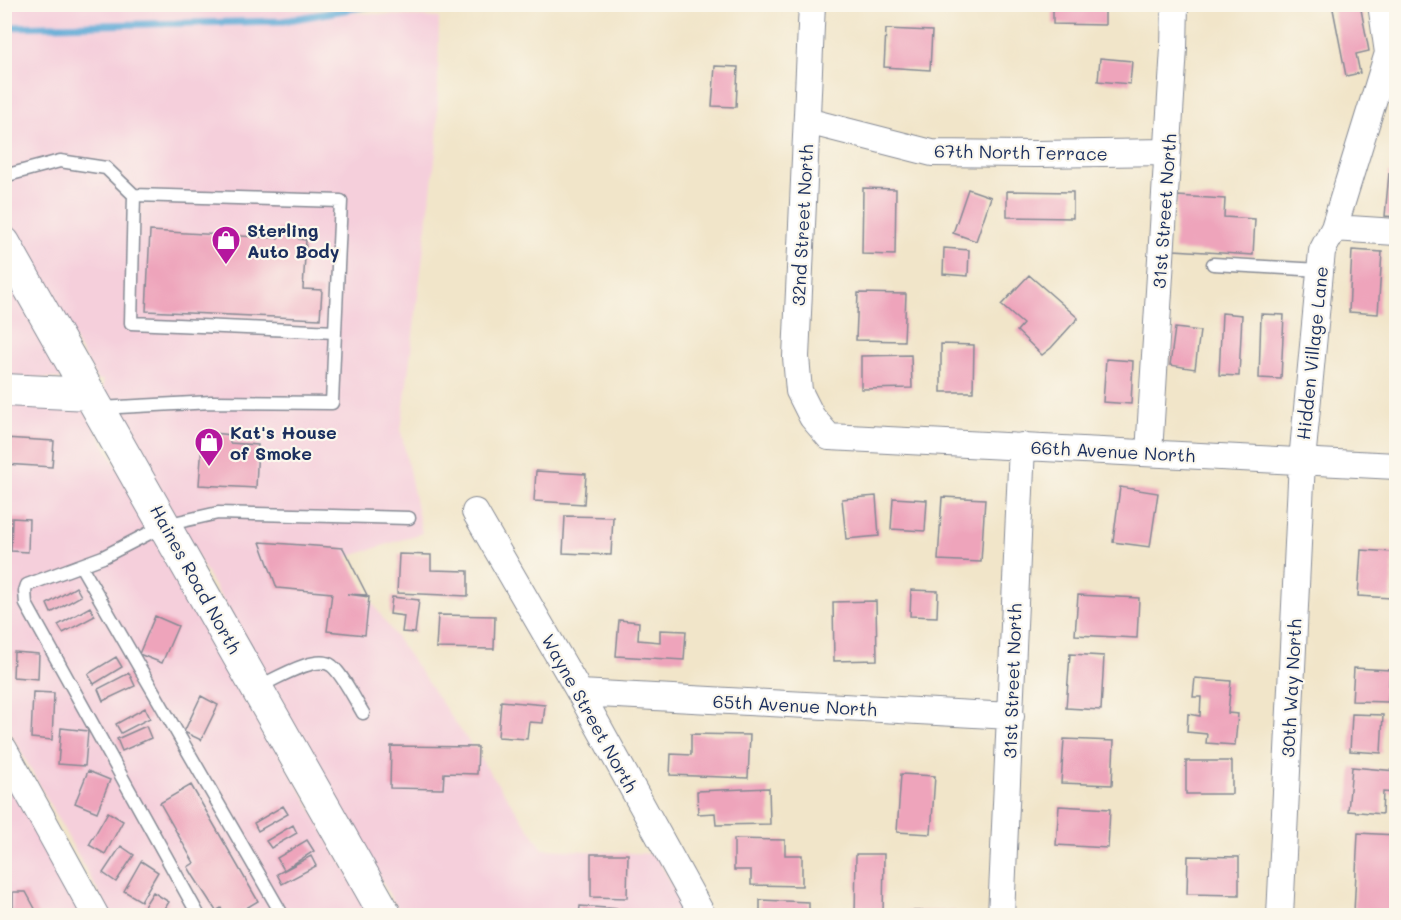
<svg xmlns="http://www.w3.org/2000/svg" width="1401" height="920" viewBox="0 0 1401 920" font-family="Mali,sans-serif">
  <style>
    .built { fill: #f5cfdb }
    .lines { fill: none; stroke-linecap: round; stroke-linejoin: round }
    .stream { stroke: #5da9d6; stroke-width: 7 }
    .building { fill: #eea4bb }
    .service-casing { stroke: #868a94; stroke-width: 15 }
    .minor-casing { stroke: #868a94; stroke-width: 28 }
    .tertiary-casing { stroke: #868a94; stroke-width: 34 }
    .service { stroke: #fff; stroke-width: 12 }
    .minor { stroke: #fff; stroke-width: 26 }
    .tertiary { stroke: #fff; stroke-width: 32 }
    .labels { text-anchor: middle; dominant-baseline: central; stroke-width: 4.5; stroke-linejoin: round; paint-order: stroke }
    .street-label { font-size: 18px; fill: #1b2f5e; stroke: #fbf7ec }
    .poi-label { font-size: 18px; font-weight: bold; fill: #1b2f5e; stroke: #fbf7ec; text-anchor: start }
  </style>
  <rect width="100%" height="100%" fill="#fbf7ec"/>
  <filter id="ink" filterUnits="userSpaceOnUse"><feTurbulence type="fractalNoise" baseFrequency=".0167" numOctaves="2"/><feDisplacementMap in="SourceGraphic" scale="12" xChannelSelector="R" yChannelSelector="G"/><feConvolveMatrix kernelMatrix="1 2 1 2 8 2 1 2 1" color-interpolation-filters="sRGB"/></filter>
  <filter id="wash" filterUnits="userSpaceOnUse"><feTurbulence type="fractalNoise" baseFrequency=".008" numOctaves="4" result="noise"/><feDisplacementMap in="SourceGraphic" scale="24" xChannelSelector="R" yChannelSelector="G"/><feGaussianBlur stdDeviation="1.35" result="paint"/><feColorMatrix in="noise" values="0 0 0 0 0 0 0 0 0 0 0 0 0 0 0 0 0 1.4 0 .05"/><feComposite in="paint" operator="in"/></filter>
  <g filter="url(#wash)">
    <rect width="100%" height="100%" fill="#f1e5c9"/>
    <path class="built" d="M284 4V8L439 18 437 144 401 431 422 533 342 559 543 849 655 854 689 915H401L103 390V380H97L5 217 4 5Z
      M5 268 68 379 5 377Z
      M4 404 83 407 372 915H111L5 723Z
      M5 775 82 915H5Z"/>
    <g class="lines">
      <path class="stream" d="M4 27 283 21 378 4"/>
    </g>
    <g id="blocks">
      <path class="building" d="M1053 4H1105V25L1053 24Z
        M1332 4H1360L1369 51 1356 54 1360 73 1346 76Z
        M886 29 932 31 930 70 884 67Z
        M1100 58 1132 61 1130 84 1098 81Z
        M715 66 738 67 736 107 712 106Z
        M1389 173 1396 174V217L1385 216Z
        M863 188 896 189 895 255 862 254Z
        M968 189 991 197 976 241 953 233Z
        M1007 191 1073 192V218L1007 217Z
        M1177 196 1225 199 1224 217 1255 219 1253 255 1174 250Z
        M278 229 299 230V239L306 240 303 289 322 290 320 319 146 311 150 231 278 238Z
        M944 248 969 250 968 276 943 274Z
        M1352 250 1382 252 1378 314 1349 312Z
        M1029 275 1078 318 1051 348 1042 355 1017 331 1023 324 1001 305Z
        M858 293 906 294 904 341 856 340Z
        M1222 313 1242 315 1239 376 1219 375Z
        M1261 314 1284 315 1281 379 1259 378Z
        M1175 328 1200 331 1195 369 1170 365Z
        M941 344 974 345 973 392H941Z
        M911 355 912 388 861 389V356Z
        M1106 359 1133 361 1131 404 1103 402Z
        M203 432 231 435 230 443 258 445 256 488 199 485Z
        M4 438 54 441 52 467 4 464Z
        M536 471 586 474 584 504 534 501Z
        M1120 487 1158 493 1150 547 1113 542Z
        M876 496 879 536 846 539 842 499Z
        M942 497 985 499 981 562 938 560Z
        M893 498 927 500 925 531 891 529Z
        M565 516 613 517 611 555 563 553Z
        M12 518 29 519 28 552 11 551Z
        M260 542 343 548 367 595 347 594 369 597 365 635 327 631 332 593 277 588Z
        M1361 550 1393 552 1391 598 1358 596Z
        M399 554 431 555V570L468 571V596L397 593Z
        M76 587 81 596 51 613 47 604Z
        M911 590 938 591 937 617 910 616Z
        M1078 595 1139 598 1137 638 1075 635Z
        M392 597 419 600 415 633 402 632 404 616 390 614Z
        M876 601 877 660 834 661 833 602Z
        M90 607 95 616 63 633 58 625Z
        M438 615 495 616 494 649 436 648Z
        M155 616 178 626 162 663 139 654Z
        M619 620 639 622 638 640 660 642V630L686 631 684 660 616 656Z
        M14 652 39 654 38 679 13 677Z
        M1070 654 1104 656 1101 710 1066 708Z
        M116 657 122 667 94 684 88 674Z
        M1354 668 1390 670 1388 702 1352 701Z
        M129 673 135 686 103 701 98 689Z
        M1195 678 1231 681 1228 713 1238 714 1235 745 1206 743 1207 734 1187 732 1188 714 1200 716 1201 697H1193Z
        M33 692 54 693 52 740 31 738Z
        M201 696 218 705 201 740 184 732Z
        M501 701 545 705 543 723 529 722 527 739 498 737Z
        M145 708 150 718 121 733 116 724Z
        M1352 714 1383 715 1381 753 1350 751Z
        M146 726 151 738 122 751 117 739Z
        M61 728 88 731 85 766 58 764Z
        M691 734 750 735 748 778 670 775 671 754 691 755Z
        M1064 739 1114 741 1112 785 1061 783Z
        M391 746 478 747 477 774 444 773 443 789 390 788Z
        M1186 761H1232V794H1186Z
        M1352 767 1396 771 1395 793 1383 792 1382 814 1348 811Z
        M88 771 110 780 97 812 75 803Z
        M901 774 935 776 931 834 897 832Z
        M191 785 258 901 233 916H225L221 908 216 911 194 877 188 867 194 863 160 803Z
        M769 788 770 824 716 825 715 813 698 814 697 791Z
        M283 806 288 814 258 831 254 823Z
        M1059 806 1110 809 1108 848 1056 845Z
        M108 812 123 821 105 854 89 845Z
        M293 825 297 833 271 848 266 841Z
        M1358 833 1396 835V915L1354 912Z
        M734 839 785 840V855H802V886L751 885V870H734Z
        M307 840 314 851 284 870 277 858Z
        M121 846 134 855 116 882 103 873Z
        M591 854H628L627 898 591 897Z
        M856 854H884L883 916H855Z
        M311 856 316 866 282 884 277 874Z
        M1188 856 1239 857V895L1187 894Z
        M141 861 158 872 141 901 124 891Z
        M13 892H26L39 916H13Z
        M153 892 169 902 160 916H138Z
        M760 900 809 902V916H760Z
        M580 906 645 911 644 916H579Z
        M897 911H955V916H897Z"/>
    </g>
  </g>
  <g filter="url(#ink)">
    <use href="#blocks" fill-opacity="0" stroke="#868a94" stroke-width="1.5"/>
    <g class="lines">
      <g class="service-casing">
        <path id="service" d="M4 176 60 161 106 168 134 195 131 323 335 332 332 403 212 402 100 408
          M134 195 341 201 335 332
          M1213 264 1320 270
          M81 566 283 916
          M258 687C274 680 317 653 332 666 343 675 355 700 363 713
          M199 916 26 604 25 591 27 585 103 557 165 525 218 513 409 518"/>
      </g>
      <g class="minor-casing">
        <path id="minor" d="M812 4 796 357 799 391 812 417 829 437 1396 466
          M807 121 932 153 1037 154 1167 152
          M1334 228 1396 232
          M1149 453 1174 48 1175 4
          M475 512 580 693 703 916
          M580 693 1011 716
          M4 749 96 916
          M1001 916 1022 446
          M1280 916 1302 461 1322 251 1334 228 1388 53 1381 4"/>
      </g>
      <g class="tertiary-casing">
        <path id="tertiary" d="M4 243 386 916
          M4 390 90 394"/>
      </g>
      <use href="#service" class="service"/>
      <use href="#minor" class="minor"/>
      <use href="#tertiary" class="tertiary"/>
    </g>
  </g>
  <defs>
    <g id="shop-pin" transform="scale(1.5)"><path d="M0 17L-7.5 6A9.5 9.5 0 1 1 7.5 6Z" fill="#b5179e" stroke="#fbf7ec"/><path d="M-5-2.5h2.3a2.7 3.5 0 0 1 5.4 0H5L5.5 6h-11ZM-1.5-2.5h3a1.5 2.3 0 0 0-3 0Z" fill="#fff"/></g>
  </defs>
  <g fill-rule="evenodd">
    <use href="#shop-pin" x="226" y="240"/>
    <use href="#shop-pin" x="209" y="442"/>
  </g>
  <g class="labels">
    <g class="street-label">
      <text transform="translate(1021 152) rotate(1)">67th North Terrace</text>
      <text transform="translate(1164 211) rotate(-86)">31st Street North</text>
      <text transform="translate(802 225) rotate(-87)">32nd Street North</text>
      <text transform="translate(1312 353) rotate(-84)">Hidden Village Lane</text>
      <text transform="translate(1113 451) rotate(3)">66th Avenue North</text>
      <text transform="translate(196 579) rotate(61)">Haines Road North</text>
      <text transform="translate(1012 681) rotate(-88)">31st Street North</text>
      <text transform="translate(1291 688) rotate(-87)">30th Way North</text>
      <text transform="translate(795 705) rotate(3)">65th Avenue North</text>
      <text transform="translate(590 713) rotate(61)">Wayne Street North</text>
    </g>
    <g class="poi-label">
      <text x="247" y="230">Sterling<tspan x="247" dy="21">Auto Body</tspan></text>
      <text x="230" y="432">Kat's House<tspan x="230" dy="21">of Smoke</tspan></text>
    </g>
  </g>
  <rect width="1401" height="920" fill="none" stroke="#fbf7ec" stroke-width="24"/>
</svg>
